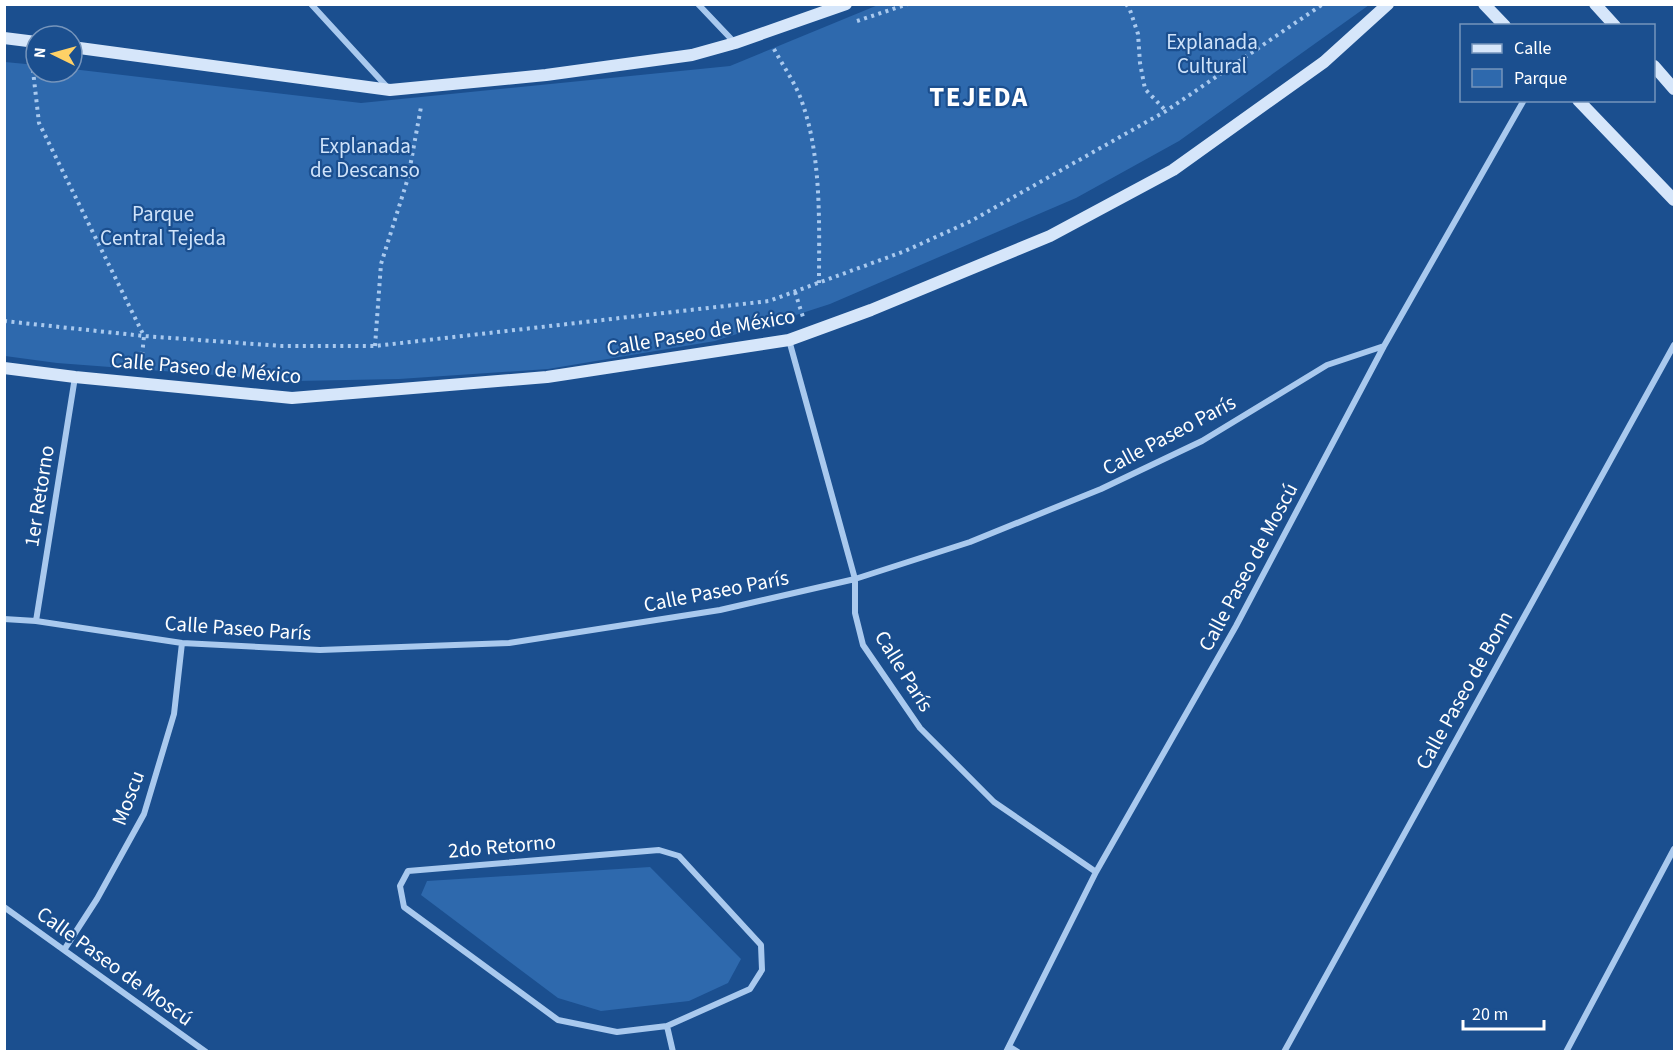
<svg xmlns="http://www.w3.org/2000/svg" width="1679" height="1056" viewBox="0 0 1679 1056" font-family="'Source Sans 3',sans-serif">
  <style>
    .green { fill: #2e69ad }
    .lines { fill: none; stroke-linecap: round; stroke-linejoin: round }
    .path { stroke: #a9c9ee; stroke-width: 4; stroke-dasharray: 3 4.5; stroke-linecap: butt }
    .street { stroke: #a9c9ee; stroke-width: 6 }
    .secondary { stroke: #d6e6fa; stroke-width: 12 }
    .labels { text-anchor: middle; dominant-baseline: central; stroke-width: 4.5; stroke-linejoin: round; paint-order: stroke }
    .park-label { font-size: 21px; fill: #cfe3fa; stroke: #1b4f8f }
    .street-label { font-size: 21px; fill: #fff; stroke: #1b4f8f }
    .district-label { font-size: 27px; font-weight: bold; letter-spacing: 1.5px; fill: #fff; stroke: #1b4f8f }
  </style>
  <rect width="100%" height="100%" fill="#1b4f8f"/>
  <path class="green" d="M878 5H1369L1179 141 1076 198 830 304 715 341 548 369 399 379 294 381 57 363 5 356V62L36 65V72H72V69L361 103 730 66Z
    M650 867 741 959 728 983 689 1001 601 1011 558 998 421 895 427 881Z"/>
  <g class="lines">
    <path class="path" d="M1126 4 1130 10 1138 34 1140 63 1145 89 1166 111
      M857 21 908 4
      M774 49C783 66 796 84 802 102 822 158 819 225 819 283
      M32 62 39 123 144 336 141 366
      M795 292 803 317
      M4 321 144 336 282 346H375L769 301 905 251 971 221 1166 111 1323 4
      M375 346 381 264 408 178 421 107"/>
    <path class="street" d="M311 4 388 88
      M698 4 735 43
      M789 340 855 579V613L863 645 920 728 994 802 1096 872
      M4 619 36 621 182 643 320 650 509 643 720 610 855 579 970 542 1101 489 1202 441 1327 365 1384 346
      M36 621 75 377
      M659 850 679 856 761 945 762 970 750 989 667 1026 617 1032 558 1020 404 907 400 886 408 871Z
      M4 907 206 1052
      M64 950 97 899 144 814 174 714 182 643
      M667 1026 673 1052
      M1010 1047 1018 1052
      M1006 1052 1096 872 1236 626 1384 346 1524 100
      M1284 1052 1674 345
      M1566 1052 1674 849"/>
    <path class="secondary" d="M1484 4 1505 26
      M1595 4 1615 26
      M4 38 36 42
      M72 47 390 90 546 75 692 55 735 43 846 4
      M1654 66 1674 89
      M1578 100 1674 200
      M4 368 75 377 292 398 547 377 789 340 871 310 1050 236 1173 170 1324 62 1388 4"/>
  </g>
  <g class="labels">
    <g class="park-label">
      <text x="1212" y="42">Explanada<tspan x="1212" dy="24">Cultural</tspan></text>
      <text x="365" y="146">Explanada<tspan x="365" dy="24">de Descanso</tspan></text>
      <text x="163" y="214">Parque<tspan x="163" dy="24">Central Tejeda</tspan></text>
    </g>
    <g class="street-label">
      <text transform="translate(701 332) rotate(-10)">Calle Paseo de México</text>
      <text transform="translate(206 368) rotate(5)">Calle Paseo de México</text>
      <text transform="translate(1169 435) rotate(-28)">Calle Paseo París</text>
      <text transform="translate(39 496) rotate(-81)">1er Retorno</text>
      <text transform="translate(1248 567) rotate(-62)">Calle Paseo de Moscú</text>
      <text transform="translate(716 591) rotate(-11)">Calle Paseo París</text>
      <text transform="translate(238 628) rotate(4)">Calle Paseo París</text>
      <text transform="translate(904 671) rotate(58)">Calle París</text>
      <text transform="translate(1464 690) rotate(-61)">Calle Paseo de Bonn</text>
      <text transform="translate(128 798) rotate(-69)">Moscu</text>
      <text transform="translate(502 846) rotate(-5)">2do Retorno</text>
      <text transform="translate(115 966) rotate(36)">Calle Paseo de Moscú</text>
    </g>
    <g class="district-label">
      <text x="979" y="97">TEJEDA</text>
    </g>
  </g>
  <rect width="1679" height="1056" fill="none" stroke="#ffffff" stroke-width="12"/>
  <rect x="1460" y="24" width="195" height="78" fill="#1b4f8f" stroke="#7695bc" stroke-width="1.5"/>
  <rect x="1472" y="44" width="30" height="9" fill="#d6e6fa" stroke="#7695bc" stroke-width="1.5"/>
  <text x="1514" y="54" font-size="18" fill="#ffffff">Calle</text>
  <rect x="1472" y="69" width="30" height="18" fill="#2e69ad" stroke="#7695bc" stroke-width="1.5"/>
  <text x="1514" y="84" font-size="18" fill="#ffffff">Parque</text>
  <g transform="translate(54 54) rotate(275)"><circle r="28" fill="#1b4f8f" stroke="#7695bc" stroke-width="1.5"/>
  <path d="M0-4.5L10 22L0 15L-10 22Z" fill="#ffd166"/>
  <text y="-9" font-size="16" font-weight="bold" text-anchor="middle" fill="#ffffff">N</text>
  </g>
  <path d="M1463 1020v9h81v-9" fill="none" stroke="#ffffff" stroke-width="3"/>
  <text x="1472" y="1020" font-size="18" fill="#ffffff" stroke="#1b4f8f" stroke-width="4.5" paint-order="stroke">20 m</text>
</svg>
